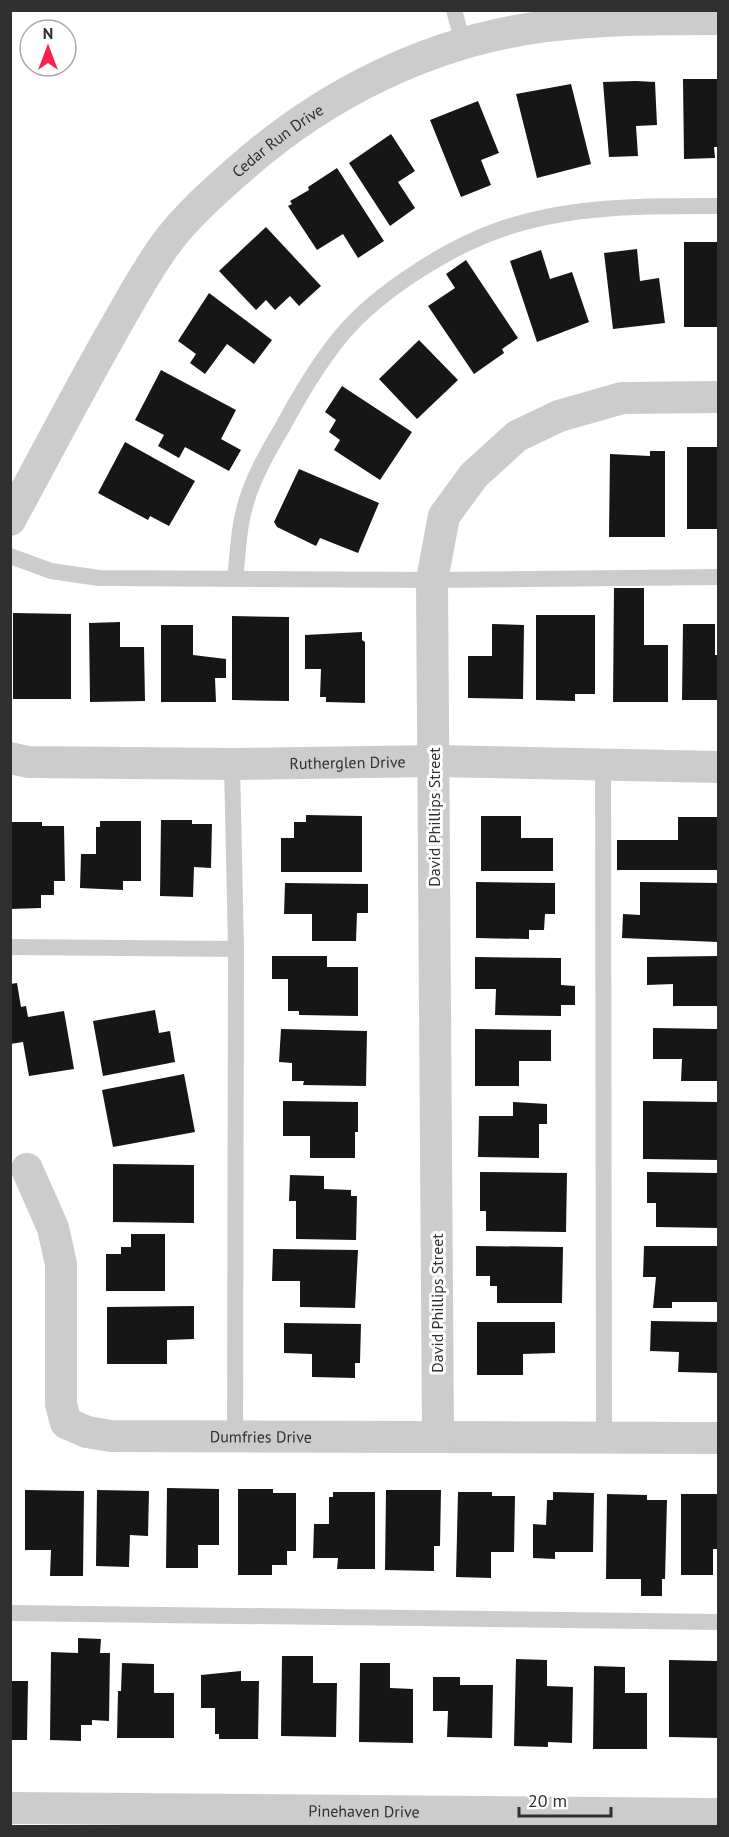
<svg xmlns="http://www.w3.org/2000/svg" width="729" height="1837" viewBox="0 0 729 1837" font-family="'PT Sans',sans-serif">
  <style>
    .building { fill: #161616 }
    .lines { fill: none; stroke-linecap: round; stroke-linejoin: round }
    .service { stroke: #ccc; stroke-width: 16 }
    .minor { stroke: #ccc; stroke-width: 32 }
    .labels { text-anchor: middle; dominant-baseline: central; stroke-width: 6; stroke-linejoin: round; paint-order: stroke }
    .street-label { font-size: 16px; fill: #2f2f2f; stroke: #fff }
  </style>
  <rect width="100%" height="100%" fill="#fff"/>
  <path class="building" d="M683 79H718V147H714L715 158 684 159Z
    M636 81 655 82 657 125 636 126 638 156 609 157 603 82Z
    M571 84 591 164 537 178 516 94Z
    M478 101 499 153 481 160 491 185 461 197 430 120Z
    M391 134 415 171 398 182 415 208 390 226 349 163Z
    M337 168 384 241 358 258 343 234 317 250 288 206 292 204 290 201 309 190 308 187Z
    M266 227 321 286 299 306 290 296 275 310 266 300 256 310 219 271Z
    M684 242H718V327H684Z
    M637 249 640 281 659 278 665 323 613 329 604 253Z
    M541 250 550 279 572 272 589 322 537 342 510 261Z
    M466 260 518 338 502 349 504 353 474 374 428 306 455 288 446 274Z
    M209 293 272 340 254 364 227 344 205 374 190 363 196 354 178 341Z
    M419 340 458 380 417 419 379 379Z
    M161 370 236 410 221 439 241 450 229 471 185 447 179 458 158 446 164 435 135 420Z
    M342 386 412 432 380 480 334 450 340 440 329 432 336 420 325 412Z
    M125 442 195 481 169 526 150 516 148 520 98 493Z
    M687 447H718V529H687Z
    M650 451H665V537H609L610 454 650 456Z
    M299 469 379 503 358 553 320 538 316 546 277 527 274 522Z
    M614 588H644V645H668V702H613Z
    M13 613 71 614V699H13Z
    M536 615H595V694H575V701L536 700Z
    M232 616 289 617V701L232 700Z
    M120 622V647H144L145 701 90 702 89 623Z
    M492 624 524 625 523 699 468 698V656H492Z
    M683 624H715V655H718V700H682Z
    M161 625H193V655L226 659V678H215L216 702H161Z
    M362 632V640L365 642V703L326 702V697H320L321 669H305V635Z
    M306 815 362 816V872H281V838H294V822H306Z
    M481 816H521V838H553V871H481Z
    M678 817H718V870H617V840H678Z
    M161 820H192V824H212L211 868 194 867 193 897 160 896Z
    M100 821H141V881H123V890L80 888 81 854H96V827H100Z
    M10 822H42V826H64L65 881H54V895H41V908L10 909Z
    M476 882 555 883V914H545L544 930H529V939L476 938Z
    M640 882 718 883V942L622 938 623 914 640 915Z
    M285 883 368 884V913H357L356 941H312V914H284Z
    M272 956H327V967H358V1016L299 1015V1011H288V979H272Z
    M718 956V1006H673V984L647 985V957Z
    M475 957 561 958V985L575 986V1005H561V1016L495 1015 496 989H475Z
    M17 983 21 1007 26 1006 28 1017 64 1011 74 1069 29 1076 23 1042 10 1044V984Z
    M155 1010 159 1033 170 1031 175 1062 103 1076 93 1021Z
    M653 1028 718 1029V1081H681L682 1059H653Z
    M281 1029 367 1031 366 1086 303 1085 304 1081H292V1063L279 1062Z
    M475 1029 551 1030V1061H519V1086H475Z
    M184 1074 195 1132 113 1147 102 1090Z
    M283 1101 358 1102V1132H355V1158H310V1136H283Z
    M643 1101 718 1102V1160L643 1159Z
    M513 1102 547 1104V1124H539V1158L478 1157 479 1116H513Z
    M113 1164 194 1165V1223L113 1222Z
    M480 1172 567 1173 566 1232 486 1231V1211H480Z
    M647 1172 718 1173V1228L656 1227V1203H647Z
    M290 1175 324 1176V1189L351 1190V1196H357L356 1240 296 1239V1201H289Z
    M131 1234H165V1291H106V1254H121V1247H131Z
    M476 1246 563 1247 562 1303H497V1286H490V1276H476Z
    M644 1246H718V1302H672V1308H653L656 1277H643Z
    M273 1249 358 1250 355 1308 300 1307V1281H272Z
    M194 1306V1339L167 1340V1364H107V1307Z
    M651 1321 718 1322V1373L678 1372 679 1352 650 1351Z
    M477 1322H555V1353L523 1354V1375H477Z
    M284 1323 361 1324 360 1363H355V1378L312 1377V1354L284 1353Z
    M167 1488 219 1489V1545H198V1568H166Z
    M238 1489H273V1493H296V1551H287V1565H272V1575H238Z
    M25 1490 84 1491 83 1576H50L51 1550H25Z
    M97 1490 149 1491 148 1536 130 1535 129 1567 96 1566Z
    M386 1490H441L440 1546H434V1571L385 1570Z
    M333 1492H375V1569H337L338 1558H313L314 1524H329V1497H333Z
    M458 1492H492V1496H515L514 1552H491V1578L456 1577Z
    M553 1492 594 1493 593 1552H555V1559L533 1558V1524L546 1525 547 1500H553Z
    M607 1494 647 1495V1500H667L665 1579H662V1596H641V1579H606Z
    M681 1494H718V1549H713V1575H681Z
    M78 1638 101 1639 100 1653H110L109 1721 92 1720V1725H81V1741L50 1740 51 1652 78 1653Z
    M282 1656H313V1683H337L336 1737 281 1736Z
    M516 1659 547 1660V1686L573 1687 572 1743 548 1742V1747L514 1746Z
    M669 1660 718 1661V1738L669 1737Z
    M122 1663 154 1664V1693H174V1738H117L118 1691H121Z
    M360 1663H390V1688L413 1689V1743L359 1742Z
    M594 1666 625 1667V1693H647V1749H593Z
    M241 1671V1681H259L258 1739H219V1734H215V1708H201V1675Z
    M433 1677H460V1685H493L492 1738 447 1737 448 1711H433Z
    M10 1681H28L27 1740H10Z"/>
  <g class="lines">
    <path class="service" d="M454 10 463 43
      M10 556 51 571 99 578 432 580 718 577
      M235 578C238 556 238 532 244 510 251 481 267 453 282 428 299 396 318 364 341 336 379 290 455 243 511 226 578 205 649 206 718 206
      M603 764 604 1437
      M10 947 236 949 232 764
      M235 1436 236 949
      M10 1613 718 1622"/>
    <g class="minor">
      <path id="s1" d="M10 520C45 456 78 392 114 329 130 301 146 271 165 245 186 216 215 191 241 168 325 94 429 42 540 27 599 19 659 19 718 19"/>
      <path id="s2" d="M10 758 28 762 232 764 434 761 718 767"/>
      <path id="s3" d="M27 1169 53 1228 61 1264V1404L66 1423 87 1432 111 1436 718 1438"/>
      <path d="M438 1436 432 580 444 516 474 475 517 436 559 416 622 398 718 397"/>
      <path id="s4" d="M10 1808 718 1814"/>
    </g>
  </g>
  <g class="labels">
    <g class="street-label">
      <text stroke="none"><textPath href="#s1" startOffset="470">Cedar Run Drive</textPath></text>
      <text stroke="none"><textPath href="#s2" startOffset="338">Rutherglen Drive</textPath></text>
      <text transform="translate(434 817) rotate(-90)">David Phillips Street</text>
      <text transform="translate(437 1303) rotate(-90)">David Phillips Street</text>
      <text stroke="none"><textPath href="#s3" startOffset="458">Dumfries Drive</textPath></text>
      <text stroke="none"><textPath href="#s4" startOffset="354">Pinehaven Drive</textPath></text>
    </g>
  </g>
  <rect width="729" height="1837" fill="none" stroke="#2f2f2f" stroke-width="24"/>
  <g transform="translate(48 48)"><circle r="28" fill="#ffffff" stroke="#acacac" stroke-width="1.5"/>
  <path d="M0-4.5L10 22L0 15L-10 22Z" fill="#f52251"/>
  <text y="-9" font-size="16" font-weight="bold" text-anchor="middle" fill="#2f2f2f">N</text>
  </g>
  <path d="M519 1807v9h92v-9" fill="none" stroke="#2f2f2f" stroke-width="3"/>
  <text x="528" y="1807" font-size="18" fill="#2f2f2f" stroke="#ffffff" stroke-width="4.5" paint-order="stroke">20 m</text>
</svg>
